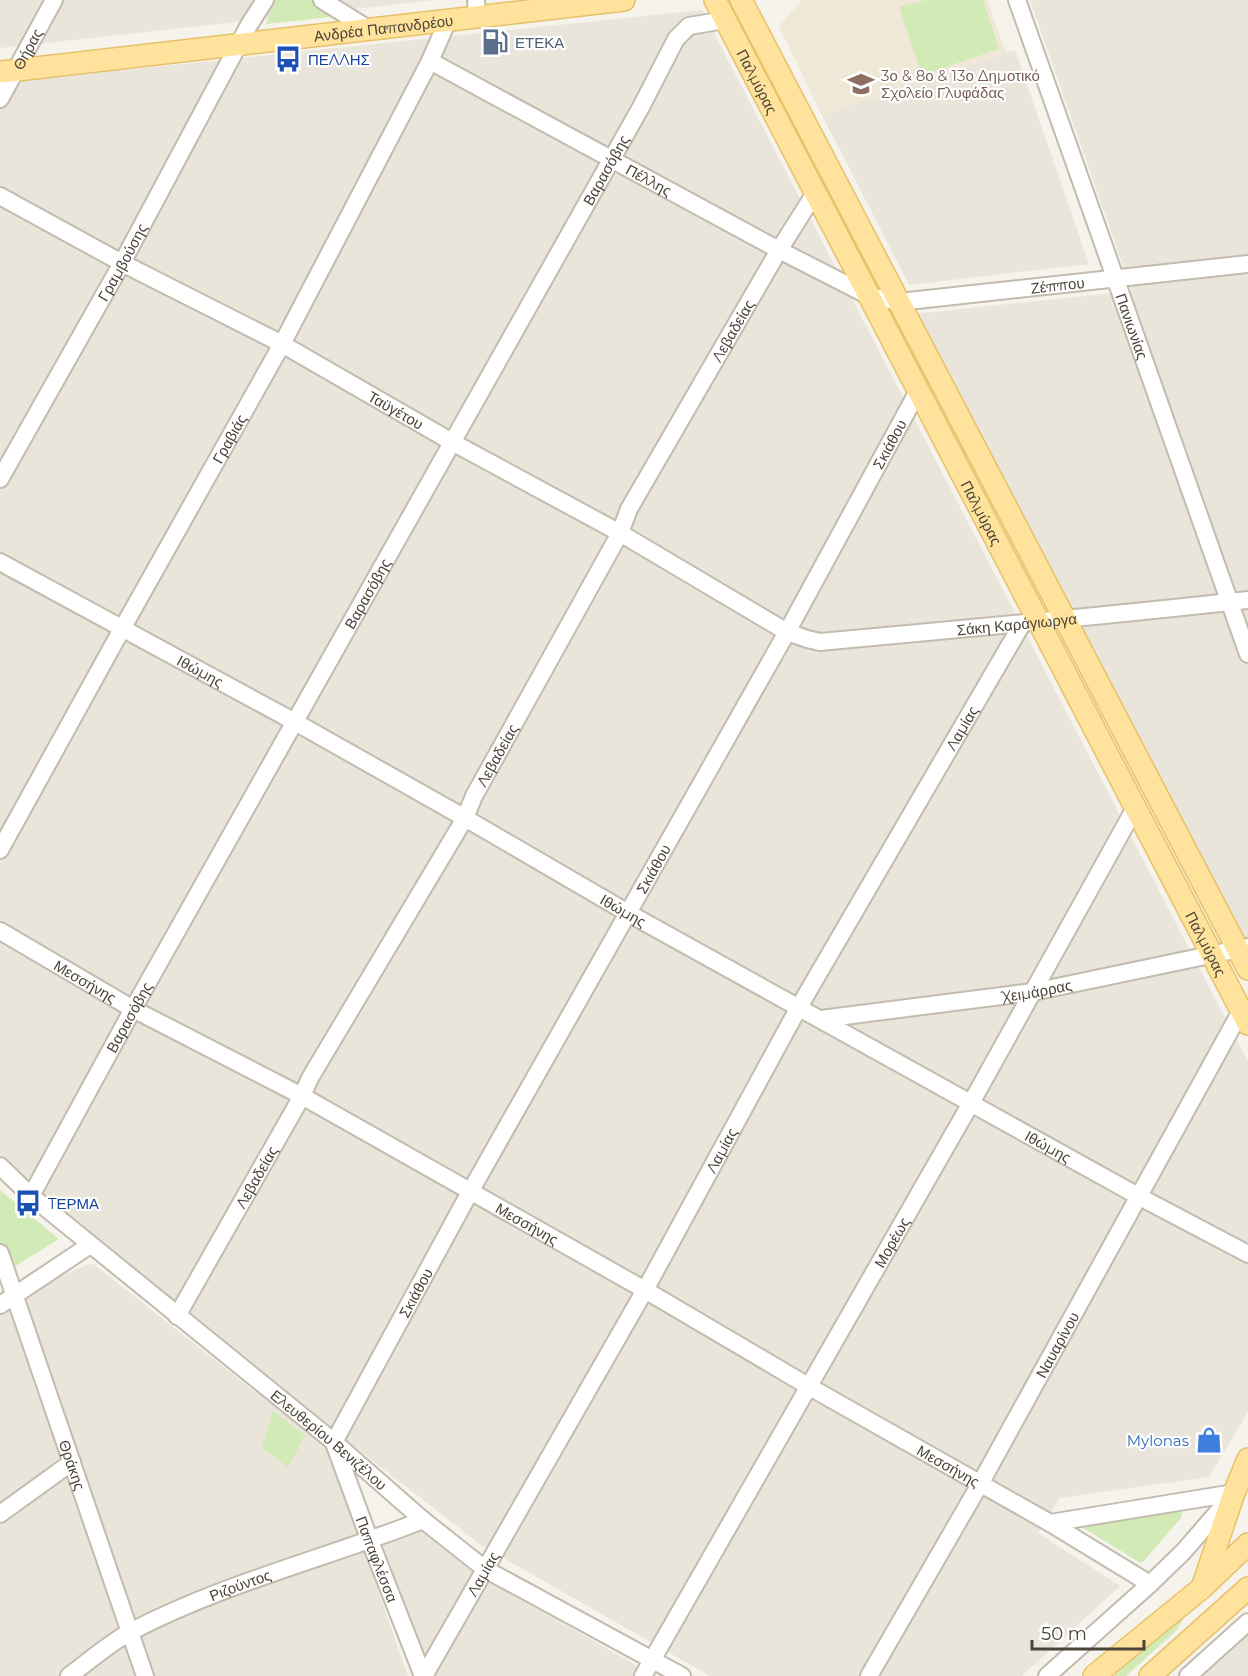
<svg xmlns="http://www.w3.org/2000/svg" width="1248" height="1676" viewBox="0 0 1248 1676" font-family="Montserrat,sans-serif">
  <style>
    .residential { fill: #eae5da }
    .education { fill: #efe8d6 }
    .green { fill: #d2eab5 }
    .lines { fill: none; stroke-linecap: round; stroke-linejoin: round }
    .minor-casing { stroke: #c2bbae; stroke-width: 20 }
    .major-casing { stroke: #e6c16a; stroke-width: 24 }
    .minor { stroke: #fff; stroke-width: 16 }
    .major { stroke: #ffe39c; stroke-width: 21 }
    .labels { text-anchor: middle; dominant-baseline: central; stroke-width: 4.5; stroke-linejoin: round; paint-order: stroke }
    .street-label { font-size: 15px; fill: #4b4439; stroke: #fff }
    .service-label { font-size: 15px; fill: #4e5e75; stroke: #fff; text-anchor: start }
    .transit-label { font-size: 15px; fill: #164399; stroke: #fff; text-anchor: start }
    .education-label { font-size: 15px; fill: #785e54; stroke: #fff; text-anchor: start }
    .shop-label { font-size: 15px; fill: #366cbe; stroke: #fff; text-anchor: end }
  </style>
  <rect width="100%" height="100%" fill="#f6f3ec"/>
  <path class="residential" d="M0 0H435L0 48Z
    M1030 0H1248V952L913 314 1132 291Z
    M702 10 1248 1062V1412L1209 1477 1060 1498 1038 1533 1120 1586 1022 1676H710L481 1545 189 1318 0 1162V83Z
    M1015 50 1089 264 909 285 822 115Z
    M92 1263 329 1450 408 1676H0V1301Z
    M418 1529 471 1571 655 1676H435L419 1658 377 1543Z
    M1248 1624V1676H1188Z"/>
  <path class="education" d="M802 0H987L1006 53 822 115 779 26Z"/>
  <path class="green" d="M276 0H316L340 16 266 24Z
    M926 0H983L999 49 922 75 899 7Z
    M0 1190 59 1239 9 1270 0 1242Z
    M273 1411 305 1436 288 1467 262 1448Z
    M1178 1509 1182 1513 1181 1518 1143 1562H1139L1080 1526Z
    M1206 1593 1207 1594 1183 1619 1177 1630 1126 1676H1114Z"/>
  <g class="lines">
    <g class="minor-casing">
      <g id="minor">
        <path d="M322 0 370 30"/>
        <path d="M476 0 477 17"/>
        <path id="s1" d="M1017 0 1248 654"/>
        <path id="s2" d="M430 61 779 250 869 296 899 302 1248 264"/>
        <path id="s3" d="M0 99 54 0"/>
        <path id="s4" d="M0 196 122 263 282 344 452 442 620 533 787 632 807 639 820 642C963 629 1106 616 1248 600"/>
        <path id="s5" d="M0 479 122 263 249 25 265 0"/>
        <path id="s6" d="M0 562 295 722 465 818 628 913 1138 1196 1248 1254"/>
        <path id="s7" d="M0 850 122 629 282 344 430 61 448 20"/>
        <path id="s8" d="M0 931 133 1009 302 1096 645 1290 808 1386 1050 1523 1150 1584"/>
        <path id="s9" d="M821 1019 1033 992 1248 947"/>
        <path id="s10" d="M0 1166 31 1196 334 1442 423 1520 485 1569 682 1676"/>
        <path id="s11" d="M31 1196 133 1009 641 107 676 39 689 26 725 20"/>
        <path id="s12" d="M0 1253 145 1676"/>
        <path d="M0 1305 90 1245"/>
        <path id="s13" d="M177 1316 302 1096 310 1078 465 818 474 796 620 533 629 509 779 250 815 193"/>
        <path id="s14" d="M334 1442 470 1192 787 632 918 391"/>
        <path id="s15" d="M334 1443 370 1541 423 1676"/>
        <path d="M0 1514 72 1462"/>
        <path d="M1050 1523 1234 1493"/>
        <path id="s16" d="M69 1676C88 1662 112 1641 132 1631 224 1583 327 1558 423 1520"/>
        <path id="s17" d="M424 1676 645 1290 799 1007 1022 624"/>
        <path id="s18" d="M643 1676 971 1103 1135 808"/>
        <path id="s19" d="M869 1676 980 1484 1241 1011"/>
        <path d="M1047 1676 1150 1584 1184 1551 1229 1499"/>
        <path d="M1188 1676 1248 1622"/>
      </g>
    </g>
    <g class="major-casing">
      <g id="major">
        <path id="s20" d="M715 0 1248 1024"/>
        <path d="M741 0 1248 969"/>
        <path id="s21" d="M0 72 624 0"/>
        <path d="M1203 1585 1234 1493 1248 1459"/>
        <path d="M1094 1676 1203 1587 1248 1544"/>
        <path d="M1150 1676 1248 1588"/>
      </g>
    </g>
    <use href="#minor" class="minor"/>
    <use href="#major" class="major"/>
  </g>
  <defs>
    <g id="fuel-bare" transform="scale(2.07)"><path d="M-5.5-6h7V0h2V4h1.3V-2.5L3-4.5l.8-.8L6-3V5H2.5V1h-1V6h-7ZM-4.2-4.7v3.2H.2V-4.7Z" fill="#5c6f8a" stroke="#fff" stroke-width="2.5" paint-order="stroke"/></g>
    <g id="bus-bare" transform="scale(2.07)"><path d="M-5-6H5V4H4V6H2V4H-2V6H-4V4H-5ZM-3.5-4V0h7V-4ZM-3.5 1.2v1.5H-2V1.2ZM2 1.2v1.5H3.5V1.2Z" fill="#1a4fb4" stroke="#fff" stroke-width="2.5" paint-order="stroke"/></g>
    <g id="school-bare" transform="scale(2.07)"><path d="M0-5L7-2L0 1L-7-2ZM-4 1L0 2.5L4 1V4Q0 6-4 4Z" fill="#8d6e63" stroke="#fff" stroke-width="2.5" paint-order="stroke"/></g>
    <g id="shop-bare" transform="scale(2.07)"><path d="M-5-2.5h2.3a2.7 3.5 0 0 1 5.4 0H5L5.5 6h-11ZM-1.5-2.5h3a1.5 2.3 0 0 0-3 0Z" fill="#3f7fe0" stroke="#fff" stroke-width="2.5" paint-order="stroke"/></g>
  </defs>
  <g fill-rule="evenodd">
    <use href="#fuel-bare" x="495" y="42"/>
    <use href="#bus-bare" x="288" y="59"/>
    <use href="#school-bare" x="861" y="84"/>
    <use href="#bus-bare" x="28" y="1203"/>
    <use href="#shop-bare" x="1209" y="1440"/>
  </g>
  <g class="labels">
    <g class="street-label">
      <text stroke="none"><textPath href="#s21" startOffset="386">Ανδρέα Παπανδρέου</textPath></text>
      <text stroke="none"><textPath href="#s3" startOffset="57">Θήρας</textPath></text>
      <text stroke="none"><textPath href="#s20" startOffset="92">Παλμύρας</textPath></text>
      <text stroke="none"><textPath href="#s11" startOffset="1176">Βαρασόβης</textPath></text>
      <text stroke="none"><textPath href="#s2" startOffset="249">Πέλλης</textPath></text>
      <text stroke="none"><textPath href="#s5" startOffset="249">Γραμβούσης</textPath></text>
      <text stroke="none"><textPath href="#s2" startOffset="688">Ζέππου</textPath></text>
      <text stroke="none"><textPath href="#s1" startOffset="346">Πανιωνίας</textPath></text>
      <text stroke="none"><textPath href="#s13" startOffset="1132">Λεβαδείας</textPath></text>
      <text stroke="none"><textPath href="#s4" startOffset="450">Ταϋγέτου</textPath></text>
      <text stroke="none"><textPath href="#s7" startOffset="471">Γραβιάς</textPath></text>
      <text stroke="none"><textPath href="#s14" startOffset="1142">Σκιάθου</textPath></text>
      <text stroke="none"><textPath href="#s20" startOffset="578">Παλμύρας</textPath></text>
      <text stroke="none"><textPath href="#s11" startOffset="690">Βαρασόβης</textPath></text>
      <text stroke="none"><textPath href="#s4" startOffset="1132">Σάκη Καράγιωργα</textPath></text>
      <text stroke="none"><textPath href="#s6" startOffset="228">Ιθώμης</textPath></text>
      <text stroke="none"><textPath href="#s17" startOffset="1090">Λαμίας</textPath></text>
      <text stroke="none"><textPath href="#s13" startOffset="646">Λεβαδείας</textPath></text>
      <text stroke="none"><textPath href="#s14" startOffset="656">Σκιάθου</textPath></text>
      <text stroke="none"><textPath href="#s6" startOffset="714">Ιθώμης</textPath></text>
      <text stroke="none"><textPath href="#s20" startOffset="1064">Παλμύρας</textPath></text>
      <text stroke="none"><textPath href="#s8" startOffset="99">Μεσσήνης</textPath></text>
      <text stroke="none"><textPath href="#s9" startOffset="218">Χειμάρρας</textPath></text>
      <text stroke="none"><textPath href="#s11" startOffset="204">Βαρασόβης</textPath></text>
      <text stroke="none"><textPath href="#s6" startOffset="1200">Ιθώμης</textPath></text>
      <text stroke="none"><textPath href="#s17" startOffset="604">Λαμίας</textPath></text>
      <text stroke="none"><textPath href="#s13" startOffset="160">Λεβαδείας</textPath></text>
      <text stroke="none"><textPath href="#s8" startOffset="603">Μεσσήνης</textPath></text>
      <text stroke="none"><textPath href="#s18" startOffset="500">Μορέως</textPath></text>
      <text stroke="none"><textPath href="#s14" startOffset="170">Σκιάθου</textPath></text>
      <text stroke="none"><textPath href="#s19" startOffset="381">Ναυαρίνου</textPath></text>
      <text stroke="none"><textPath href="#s10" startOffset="428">Ελευθερίου Βενιζέλου</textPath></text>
      <text stroke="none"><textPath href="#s12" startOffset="224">Θράκης</textPath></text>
      <text stroke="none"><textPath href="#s8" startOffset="1089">Μεσσήνης</textPath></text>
      <text stroke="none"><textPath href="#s15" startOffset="124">Παπαφλέσσα</textPath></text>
      <text stroke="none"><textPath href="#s17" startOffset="118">Λαμίας</textPath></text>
      <text stroke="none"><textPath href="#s16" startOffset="195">Ριζούντος</textPath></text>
    </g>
    <g class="service-label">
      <text x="515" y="42">ΕΤΕΚΑ</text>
    </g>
    <g class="transit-label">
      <text x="308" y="59">ΠΕΛΛΗΣ</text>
      <text x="48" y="1203">TΕΡΜΑ</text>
    </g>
    <g class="education-label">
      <text x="881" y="75">3ο &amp; 8ο &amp; 13ο Δημοτικό<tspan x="881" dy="17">Σχολείο Γλυφάδας</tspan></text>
    </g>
    <g class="shop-label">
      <text x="1189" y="1440">Mylonas</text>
    </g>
  </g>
  <path d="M1032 1640v9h112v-9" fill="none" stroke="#4b4439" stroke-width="3"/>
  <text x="1041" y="1640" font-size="18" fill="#4b4439" stroke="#ffffff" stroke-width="4.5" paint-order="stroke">50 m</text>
</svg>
